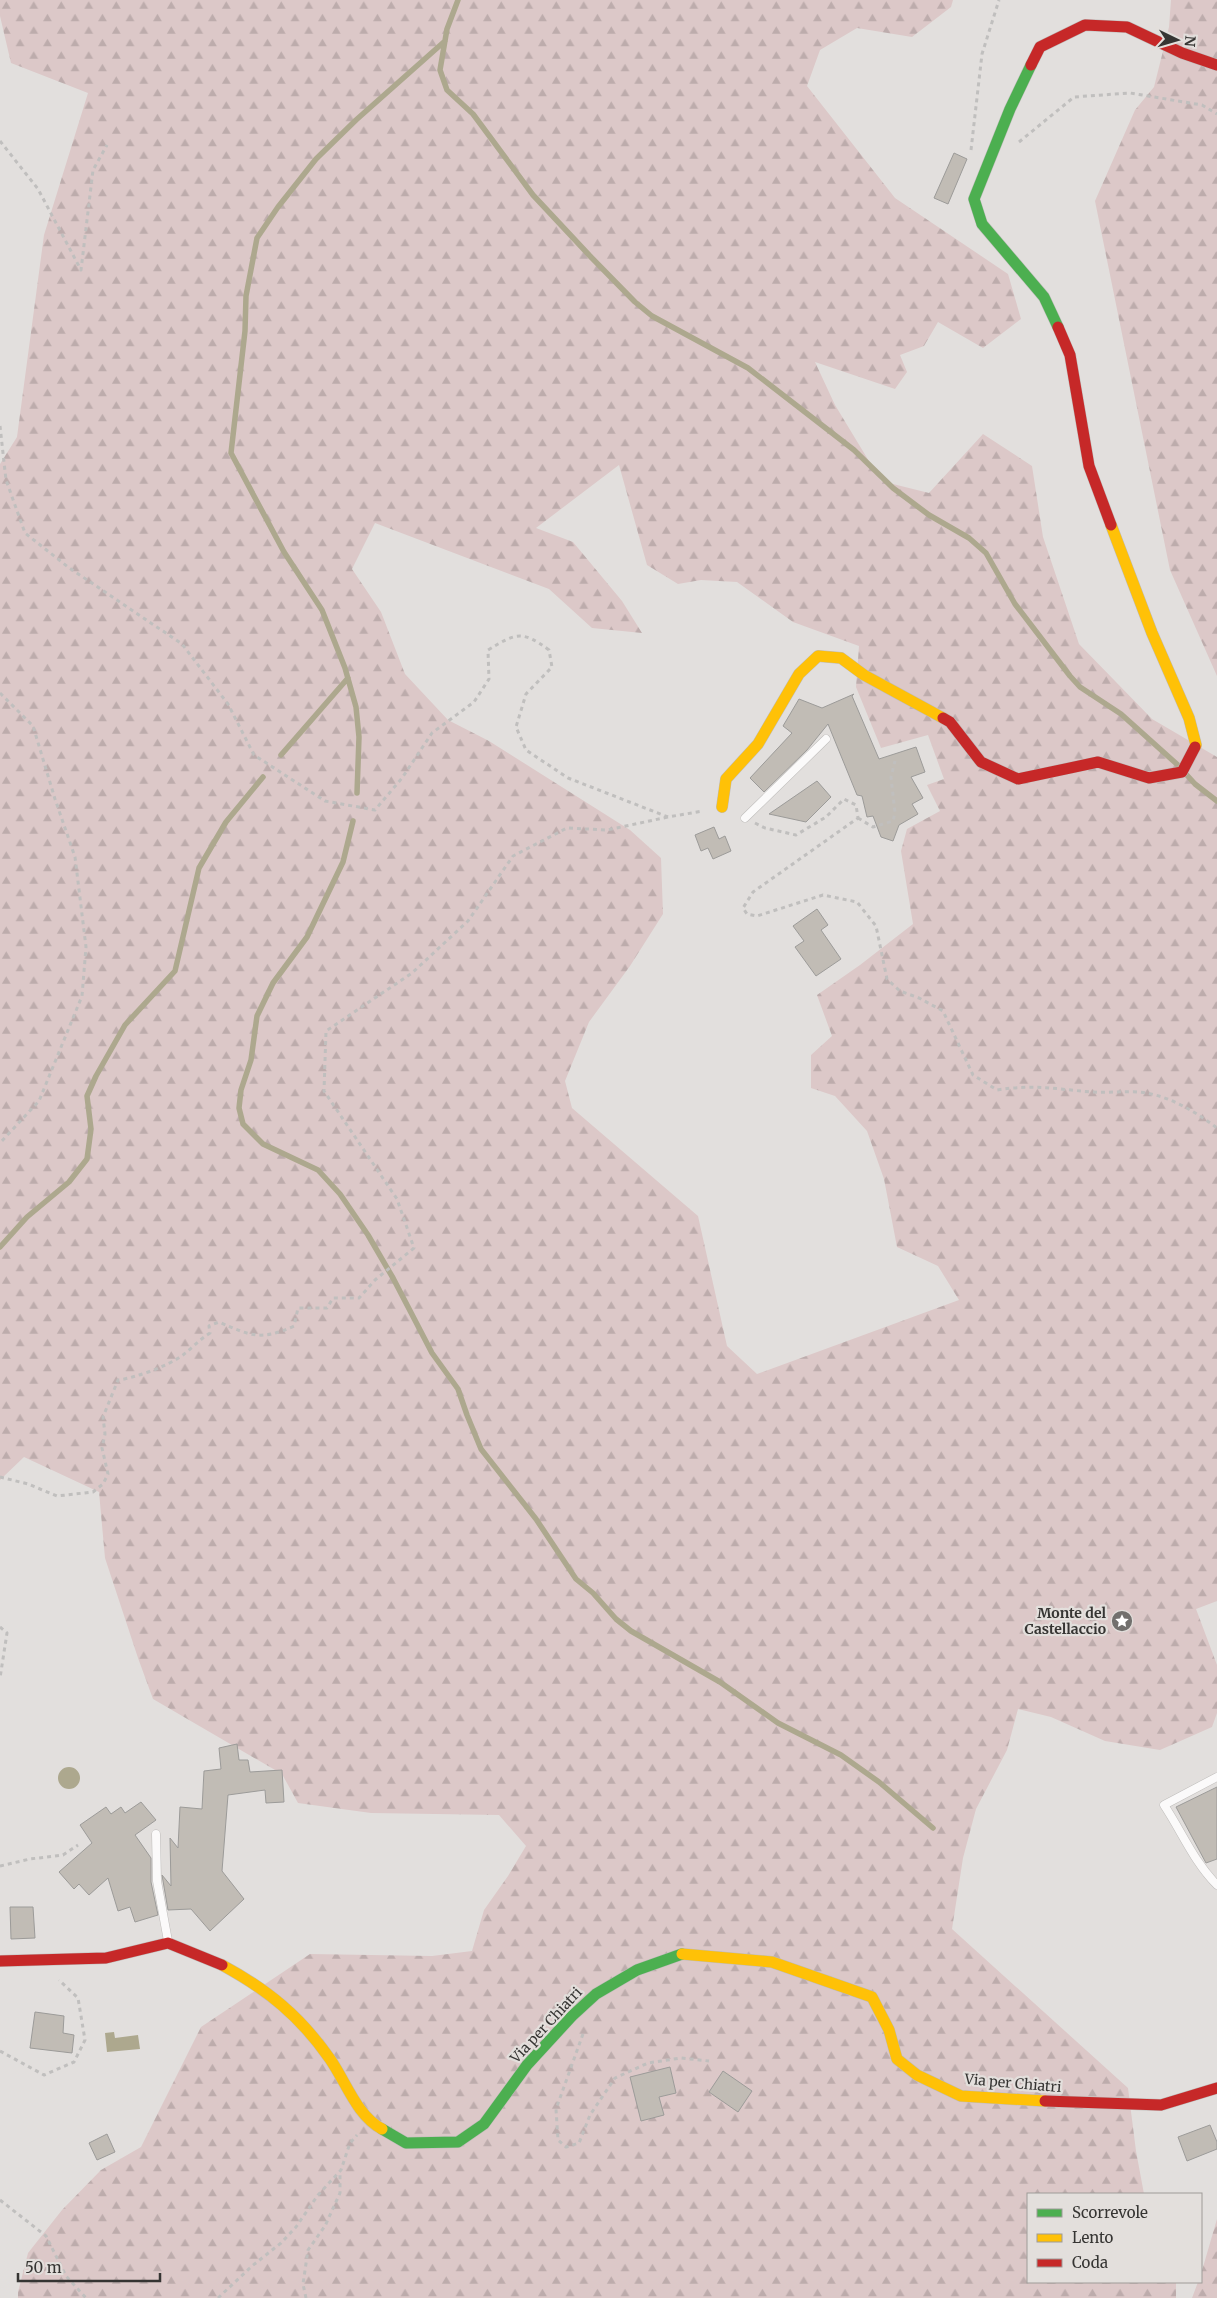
<svg xmlns="http://www.w3.org/2000/svg" width="1217" height="2298" viewBox="0 0 1217 2298" font-family="Merriweather,serif">
  <style>
    .forest { fill: url(#forest-firs); fill-rule: evenodd }
    .water { fill: #ada88e }
    .lines { fill: none; stroke-linecap: round; stroke-linejoin: round }
    .stream { stroke: #ada88e; stroke-width: 5.5 }
    .building { fill: #c1bcb5; stroke: #9c9b99 }
    .lane-casing { stroke: #bebcba; stroke-width: 9 }
    .fast-casing { stroke: #bebcba; stroke-width: 12 }
    .slow-casing { stroke: #bebcba; stroke-width: 12 }
    .jam-casing { stroke: #bebcba; stroke-width: 12 }
    .path { stroke: #c0bfbe; stroke-width: 3; stroke-dasharray: 4 4; stroke-linecap: butt }
    .lane { stroke: #fbfafa; stroke-width: 8 }
    .fast { stroke: #4caf50; stroke-width: 11 }
    .slow { stroke: #ffc107; stroke-width: 11 }
    .jam { stroke: #c62828; stroke-width: 11 }
    .labels { text-anchor: middle; dominant-baseline: central; stroke-width: 4.5; stroke-linejoin: round; paint-order: stroke }
    .poi-label { font-size: 14px; font-weight: bold; fill: #363533; stroke: #e3dfdc; text-anchor: end }
    .street-label { font-size: 14px; fill: #363533; stroke: #e3dfdc }
  </style>
  <defs>
    <pattern id="forest-firs" width="22" height="20" patternUnits="userSpaceOnUse" patternTransform="scale(1.25)"><rect width="22" height="20" fill="#dcc8c8"/><path d="M5 1l3.5 6h-7zM16 11l3.5 6h-7z" fill="#bdacac"/></pattern>
  </defs>
  <rect width="100%" height="100%" fill="#e2dfdd"/>
  <path class="forest" d="M0 0H953L951 7 912 37 857 28 820 50 807 86 895 198 1008 274 1021 319 983 348 938 322 924 346 900 355 907 372 895 389 815 362 835 405 881 481 929 493 983 434 1032 466 1043 537 1079 644 1152 719 1217 757V1601L1196 1609 1217 1665V1713L1212 1727 1160 1750 1105 1741 1051 1717 1018 1709 1007 1750 976 1809 963 1858 952 1929 1128 2088 1136 2151 1144 2194H1028V2282H1176V2298H18V2292L28 2253 62 2210 101 2170 141 2147 201 2027 310 1954 432 1956 472 1951 484 1910 508 1876 526 1846 499 1815 371 1813 298 1803 282 1774 153 1699 138 1658 105 1558 99 1492 24 1457 0 1480V464L17 437 44 235 88 93 11 63 0 16ZM619 465 647 565 678 584 701 580 737 582 793 622 859 646 856 687 881 748 928 735 944 779 927 785 940 811 907 829 901 851 913 924 860 965 817 995 832 1036 811 1055V1088L835 1096 867 1131 884 1179 897 1247 938 1266 959 1300 757 1374 727 1346 698 1216 572 1108 565 1081 589 1022 630 966 663 914 661 858 630 830 489 741 448 720 405 674 381 612 352 569 375 523 549 589 592 628 642 633 622 601 573 542 536 528Z
    M1171 0H1217V676L1170 570 1095 201 1135 110 1154 87 1169 27Z
    M1217 2219V2298H1192L1198 2282H1201V2274Z"/>
  <path class="water" d="M58 1778a11 11 0 1 1 22 0a11 11 0 1 1-22 0Z
    M114 2032 115 2038 138 2035 140 2049 107 2052 105 2033Z"/>
  <g class="lines">
    <path class="stream" d="M458 0 447 29 440 70 447 90 473 114 533 195 589 255 635 302 652 316 748 368 854 450 893 488 929 515 969 538 986 553 1015 604 1070 676 1080 687 1121 714 1179 766
      M281 755 348 678
      M1185 773 1195 784 1217 801
      M357 793 359 737 356 707 345 668 322 610 284 552 231 453 245 331 246 296 257 238 278 207 316 159 356 120 445 41
      M353 821 343 862 307 937 273 983 257 1016 251 1060 241 1090 239 1108 243 1124 263 1144 318 1170 340 1194 368 1235 393 1278 432 1353 458 1389 467 1415 481 1449 536 1519 576 1579 593 1593 616 1619 631 1631 720 1682 778 1723 841 1755 879 1782 933 1828
      M0 1247 27 1217 69 1182 87 1159 91 1129 87 1096 96 1076 125 1025 175 971 199 868 226 822 263 777"/>
  </g>
  <path class="building" d="M954 153 967 159 948 204 934 198Z
    M854 694 852 696 879 759 916 747 925 772 911 777 923 798 912 804 918 814 899 825 893 841 881 837 873 816 867 817 862 796 857 795 828 724 807 750 764 792 750 778 792 733 783 726 799 699 822 708Z
    M817 781 831 797 806 822 769 814Z
    M714 827 719 839 725 836 731 851 713 859 708 848 701 851 695 835Z
    M817 909 828 925 821 930 841 959 816 976 795 947 804 941 793 926Z
    M237 1744 239 1760H248L250 1772 282 1770 284 1802 266 1803 265 1790 228 1795 222 1871 244 1899 210 1931 191 1909 168 1910 162 1875 171 1886 170 1838 178 1848 180 1807 202 1809 204 1771 221 1769 219 1748Z
    M1217 1787V1859L1206 1863 1176 1807Z
    M141 1802 156 1820 135 1835 151 1858V1882L158 1915 135 1922 130 1907 118 1911 108 1878 89 1895 79 1884 74 1889 59 1872 92 1843 80 1825 106 1807 111 1814 121 1807 125 1813Z
    M10 1907H33L35 1938 11 1939Z
    M35 2012 64 2016 63 2033 74 2035 72 2053 30 2048Z
    M670 2067 676 2093 659 2097 664 2115 641 2121 630 2077Z
    M723 2071 752 2091 738 2112 709 2092Z
    M1210 2125 1217 2142V2149L1187 2161 1178 2137Z
    M107 2134 115 2152 97 2160 89 2143Z"/>
  <g class="lines">
    <g class="lane-casing">
      <path id="lane" d="M745 818 826 739
        M1217 1777 1164 1805C1182 1832 1194 1862 1217 1885
        M156 1834 157 1881 168 1941"/>
    </g>
    <g class="fast-casing">
      <path id="fast" d="M1031 65 1010 109 974 199 982 224 1044 297 1058 327
        M382 2129 406 2143 458 2142 484 2124 527 2065 572 2016 596 1994 637 1970 682 1954"/>
    </g>
    <g class="slow-casing">
      <path id="slow" d="M1111 525 1152 633 1189 718 1196 745 1195 747
        M722 807 726 779 758 744 799 674 818 656 841 658 864 675 943 718
        M682 1954 772 1962 872 1997 889 2030 897 2059 917 2075 961 2096 1045 2101
        M222 1965C268 1990 300 2016 330 2059 346 2082 357 2116 382 2129"/>
    </g>
    <g class="jam-casing">
      <path id="jam" d="M1031 65 1040 47 1085 25 1127 27 1182 53 1217 65
        M1058 327 1070 355 1089 466 1111 525
        M943 718 950 722 981 762 1018 779 1098 762 1149 778 1182 772 1195 747
        M0 1961 106 1958 168 1943 222 1965
        M1045 2101 1161 2105 1217 2088"/>
    </g>
    <path class="path" d="M0 141 38 189 81 270 93 170 107 145
      M1019 142 1074 97 1130 93 1202 105 1217 114
      M971 150 982 54 999 0
      M0 426 6 480 25 533 68 567 182 644 228 704 254 755 325 801 375 810 402 778 432 733 474 702 489 679 488 650C516 633 522 630 549 650L552 667 526 694 516 727 526 750 568 778 668 817 703 811
      M0 693 33 726 55 799 75 857 86 947 82 996 39 1101 0 1143
      M858 818 873 827 893 821 895 813 891 777 895 761
      M755 823 765 828 796 835 826 817 844 799 856 805 858 818 753 892 743 908 747 914 757 916 823 895 857 902 876 926 887 979 900 991 919 998 943 1011 973 1075 997 1090C1034 1084 1055 1089 1092 1092 1107 1093 1122 1091 1138 1092 1166 1094 1195 1111 1217 1128
      M0 1477 28 1484 57 1496 93 1492 103 1484 108 1474 102 1448 105 1434 103 1417 118 1380C135 1378 168 1366 183 1355 192 1348 199 1340 210 1333L209 1326 219 1322C251 1336 261 1341 294 1326L298 1308H327L333 1298H359L375 1280 414 1248 397 1199 324 1091 326 1031 412 973 468 921 513 856 567 828 607 830 668 817
      M0 1627 7 1633 0 1678
      M0 1866 30 1859 63 1855 78 1845
      M583 2034 556 2109 558 2140 566 2147 579 2143 590 2115 615 2078 648 2063 681 2058 709 2061
      M0 2051 44 2075 74 2062 85 2040 78 1998 59 1980
      M0 2200 46 2236 66 2276 86 2298
      M218 2298 252 2266 281 2243 296 2227 318 2195 341 2170 350 2143 357 2135
      M306 2298 303 2284 308 2250 325 2226 340 2193V2171"/>
    <use href="#lane" class="lane"/>
    <use href="#fast" class="fast"/>
    <use href="#slow" class="slow"/>
    <use href="#jam" class="jam"/>
  </g>
  <defs>
    <g id="sight-disc" transform="scale(1.125)"><circle r="9.5" fill="#72706e" stroke="#e3dfdc"/><path d="M0-6L1.8-2.2L6-1.7L2.9 1.2L3.7 5.4L0 3.3L-3.7 5.4L-2.9 1.2L-6-1.7L-1.8-2.2Z" fill="#fff"/></g>
  </defs>
  <g fill-rule="evenodd">
    <use href="#sight-disc" x="1122" y="1621"/>
  </g>
  <g class="labels">
    <g class="poi-label">
      <text x="1106" y="1613">Monte del<tspan x="1106" dy="16">Castellaccio</tspan></text>
    </g>
    <g class="street-label">
      <text transform="translate(546 2025) rotate(-47)">Via per Chiatri</text>
      <text transform="translate(1013 2083) rotate(5)">Via per Chiatri</text>
    </g>
  </g>
  <rect x="1027" y="2193" width="175" height="90" fill="#e3dfdc" stroke="#9e9b98"/>
  <rect x="1037" y="2209" width="25" height="8" fill="#4caf50" stroke="#9e9b98"/>
  <text x="1072" y="2218" font-size="15" fill="#363533">Scorrevole</text>
  <rect x="1037" y="2234" width="25" height="8" fill="#ffc107" stroke="#9e9b98"/>
  <text x="1072" y="2243" font-size="15" fill="#363533">Lento</text>
  <rect x="1037" y="2259" width="25" height="8" fill="#c62828" stroke="#9e9b98"/>
  <text x="1072" y="2268" font-size="15" fill="#363533">Coda</text>
  <g transform="translate(1177 40) rotate(95)" stroke="#e3dfdc" stroke-width="4" paint-order="stroke">
  <path d="M0-4L9 19L0 12L-9 19Z" fill="#363533"/>
  <text y="-8" font-size="14" font-weight="bold" text-anchor="middle" fill="#363533">N</text>
  </g>
  <path d="M18 2273v8h142v-8" fill="none" stroke="#363533" stroke-width="2.5"/>
  <text x="25" y="2273" font-size="15" fill="#363533" stroke="#e3dfdc" stroke-width="4" paint-order="stroke">50 m</text>
</svg>
